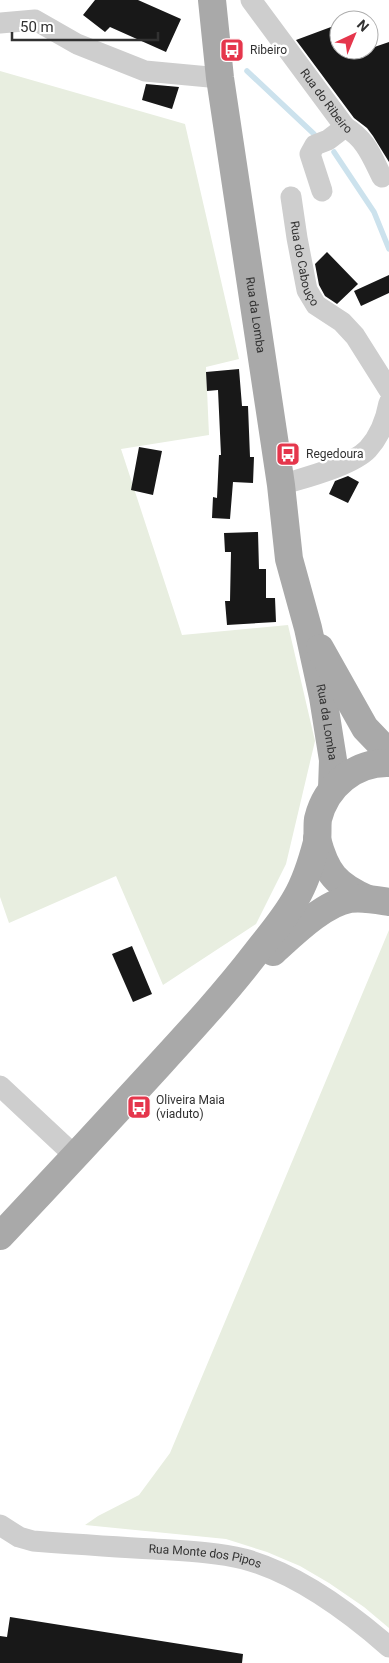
<svg xmlns="http://www.w3.org/2000/svg" width="389" height="1663" viewBox="0 0 389 1663" font-family="Roboto,sans-serif">
  <style>
    .green { fill: #e8eee0 }
    .lines { fill: none; stroke-linecap: round; stroke-linejoin: round }
    .stream { stroke: #cce2ed; stroke-width: 5.5 }
    .building { fill: #181818 }
    .minor { stroke: #cecece; stroke-width: 21 }
    .major { stroke: #a9a9a9; stroke-width: 28 }
    .labels { text-anchor: middle; dominant-baseline: central; stroke-width: 5; stroke-linejoin: round; paint-order: stroke }
    .poi-label { font-size: 12px; fill: #313131; stroke: #fff; text-anchor: start }
    .street-label { font-size: 12px; fill: #313131; stroke: #fff }
  </style>
  <rect width="100%" height="100%" fill="#fff"/>
  <path class="green" d="M0 71 185 124 239 359 206 367 209 435 121 449 182 635 288 625 315 741 286 864 256 924 163 985 116 876 9 923 0 897Z
    M389 930V1628L364 1607 329 1583 300 1566 267 1552 226 1539 85 1525 98 1516 139 1495 170 1453Z"/>
  <g class="lines">
    <path class="stream" d="M247 71 314 134
      M334 152 374 212 389 249"/>
  </g>
  <path class="building" d="M95 0H138L181 19 166 52 110 27 105 32 83 15Z
    M339 24V50H352L354 54 389 42V162L373 136 367 128 354 118 296 40Z
    M146 84 179 87 172 109 142 100Z
    M327 252 358 284 337 304 325 296 319 285 315 264Z
    M389 275V293L361 306 354 291Z
    M239 369 242 406H248L250 457H254L253 483 233 482 230 519 212 518 213 497 217 498 219 455H221L218 390 207 391 206 372Z
    M139 447 162 451 153 495 131 490Z
    M348 476 359 482 348 503 329 494 335 481Z
    M258 532 259 569H266V598H275L276 622 227 625 225 601H230L231 552H225L224 533Z
    M132 946 152 994 133 1002 112 954Z
    M10 1617 243 1654 242 1663H0V1636L7 1637Z"/>
  <g class="lines">
    <g class="minor">
      <path id="s1" d="M251 0 345 127C366 139 372 157 382 177"/>
      <path d="M0 23 35 20 77 44 145 71 220 78"/>
      <path d="M322 191 310 154 315 145 328 140 345 127"/>
      <path id="s2" d="M291 197 297 238 307 290 316 305 342 322 355 336 389 390"/>
      <path d="M281 485C303 478 352 466 368 449 379 437 386 419 389 403"/>
      <path d="M0 1086 75 1156"/>
      <path id="s3" d="M0 1525 19 1537 33 1541C73 1544 114 1547 154 1549 184 1551 215 1552 244 1559 296 1573 349 1612 389 1647"/>
    </g>
    <g class="major">
      <path id="s4" d="M212 0 220 78 281 485 289 559 308 628 323 697 333 760 332 789"/>
      <path d="M320 648 365 728 389 753"/>
      <path d="M317 839C326 873 336 885 368 899"/>
      <path d="M273 952C292 935 324 903 350 899 362 897 377 900 389 902"/>
      <path d="M0 1236C54 1179 107 1122 160 1064 193 1028 226 992 256 953 270 935 285 918 296 898 306 881 312 861 317 842 318 834 317 826 318 819 326 786 355 762 389 763"/>
    </g>
  </g>
  <defs>
    <g id="bus-square" transform="scale(1.25)"><rect x="-9" y="-9" width="18" height="18" rx="4" fill="#e5364c" stroke="#fff"/><path d="M-5-6H5V4H4V6H2V4H-2V6H-4V4H-5ZM-3.5-4V0h7V-4ZM-3.5 1.2v1.5H-2V1.2ZM2 1.2v1.5H3.5V1.2Z" fill="#fff"/></g>
  </defs>
  <g fill-rule="evenodd">
    <use href="#bus-square" x="232" y="50"/>
    <use href="#bus-square" x="288" y="454"/>
    <use href="#bus-square" x="139" y="1107"/>
  </g>
  <g class="labels">
    <g class="poi-label">
      <text x="250" y="50">Ribeiro</text>
      <text x="306" y="454">Regedoura</text>
      <text x="156" y="1100">Oliveira Maia<tspan x="156" dy="14">(viaduto)</tspan></text>
    </g>
    <g class="street-label">
      <text stroke="none"><textPath href="#s1" startOffset="126">Rua do Ribeiro</textPath></text>
      <text stroke="none"><textPath href="#s2" startOffset="68">Rua do Cabouço</textPath></text>
      <text stroke="none"><textPath href="#s4" startOffset="318">Rua da Lomba</textPath></text>
      <text stroke="none"><textPath href="#s4" startOffset="732">Rua da Lomba</textPath></text>
      <text stroke="none"><textPath href="#s3" startOffset="210">Rua Monte dos Pipos</textPath></text>
    </g>
  </g>
  <g transform="translate(354 35) rotate(44)"><circle r="24" fill="#ffffff" stroke="#adadad"/>
  <path d="M0-4L9 19L0 12L-9 19Z" fill="#e5364c"/>
  <text y="-8" font-size="14" font-weight="bold" text-anchor="middle" fill="#313131">N</text>
  </g>
  <path d="M12 32v8h146v-8" fill="none" stroke="#313131" stroke-width="2.5"/>
  <text x="20" y="32" font-size="15" fill="#313131" stroke="#ffffff" stroke-width="4" paint-order="stroke">50 m</text>
</svg>
